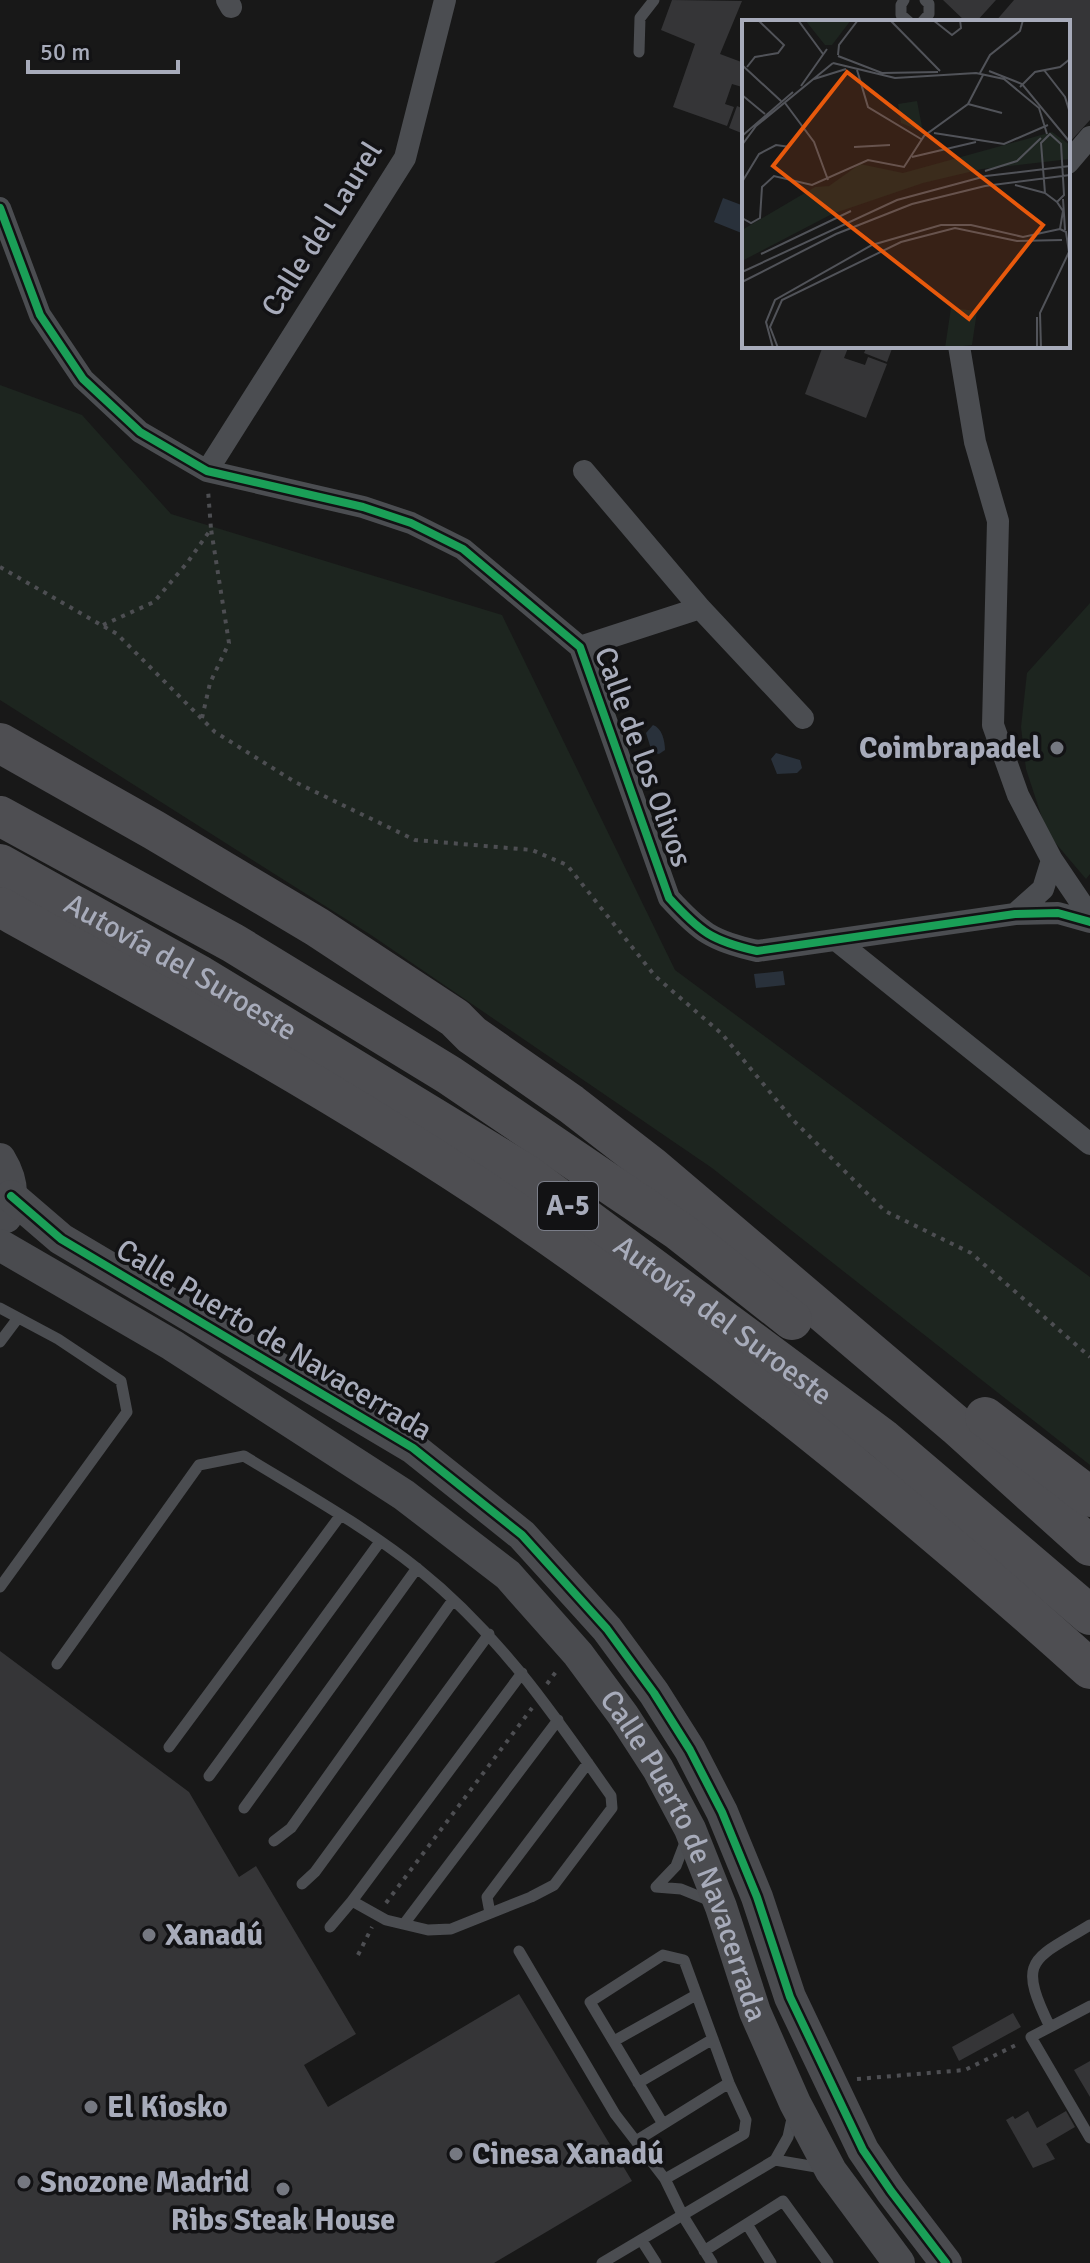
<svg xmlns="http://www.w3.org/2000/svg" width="1090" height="2263" viewBox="0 0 1090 2263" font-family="Signika,sans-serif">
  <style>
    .green { fill: #1d251f }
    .water { fill: #29313b }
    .building { fill: #353537 }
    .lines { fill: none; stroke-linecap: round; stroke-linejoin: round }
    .path { stroke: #4d4e52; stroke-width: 4; stroke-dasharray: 4 6; stroke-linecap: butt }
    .lane { stroke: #4b4d51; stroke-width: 11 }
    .street { stroke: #4b4d51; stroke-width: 22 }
    .secondary { stroke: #4a4b4f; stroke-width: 32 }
    .highway { stroke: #4e4e52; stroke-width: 40 }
    .cycleway-casing { stroke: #121214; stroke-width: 13 }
    .cycleway { stroke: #1a9f57; stroke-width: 8 }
    .poi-dot { fill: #757881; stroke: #121214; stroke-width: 3 }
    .labels { text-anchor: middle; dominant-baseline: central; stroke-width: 7; stroke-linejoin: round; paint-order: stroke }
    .shield { fill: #121214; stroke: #7a7d88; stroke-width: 2 }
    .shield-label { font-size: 28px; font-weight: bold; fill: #a7abba }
    .street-label { font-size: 30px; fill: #a7abba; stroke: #121214 }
    .poi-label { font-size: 30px; font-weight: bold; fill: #a7abba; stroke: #121214; text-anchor: start }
    .inset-road { fill: none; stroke: #515359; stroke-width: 2 }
    .view { fill: #e8590c; fill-opacity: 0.15; stroke: #e8590c; stroke-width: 4 }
    .inset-edge { fill: none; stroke: #a7abba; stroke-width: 4 }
  </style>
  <rect width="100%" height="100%" fill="#181818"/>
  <path class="green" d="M0 385 82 415 171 514 502 615 675 970 1090 1277V1465L712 1168 371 935 0 700Z
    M1090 603V874L1086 879 1047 833 1026 769 1021 727 1027 673Z"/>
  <path class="water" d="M723 198 744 206V234L714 222Z
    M653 725C662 728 665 741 665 750L659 754 652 752 646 733Z
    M776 753 800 760 802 768 797 773 777 774 771 759Z
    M783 971 785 985 756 988 754 974Z"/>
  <path class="building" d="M672 0 742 1 720 54 744 63 742 87 732 84 725 104 734 107 727 126 673 107 695 44 661 30Z
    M943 0H996L976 22H966Z
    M1014 0H1090V120L1068 144V22H995Z
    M737 106 744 109V134L729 128Z
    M823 346 848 348 844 358 865 365 868 357 887 364 866 418 805 394Z
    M867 346H893L887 362 864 353Z
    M0 1651 189 1792 239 1877 256 1866 356 2034 304 2065 328 2107 519 1994 632 2181 494 2263H0Z
    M1013 2013 1021 2027 959 2061 952 2047Z
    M1090 2061V2097L1074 2070Z
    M1028 2111 1037 2128 1066 2111 1075 2127 1046 2144 1055 2159 1033 2168 1006 2120 1013 2116 1015 2119Z"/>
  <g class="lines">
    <path class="path" d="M0 567 117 634 215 732 295 782 415 840 532 850 567 865 655 976 722 1034 793 1120 885 1211 971 1253 1090 1357
      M103 625 154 602 187 563 211 529 208 490
      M202 718 210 683 229 643 211 529
      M547 1684 558 1669
      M386 1903 532 1708
      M358 1955 372 1927
      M857 2079 965 2070 1018 2044"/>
    <path class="lane" d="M904 0 901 5V15L909 22
      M922 22 929 14V4L925 0
      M639 52 640 18 654 0
      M0 1308 58 1339 121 1381 127 1412 0 1587
      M0 1342 18 1318
      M57 1664 199 1465 244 1456C303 1492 364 1526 418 1569 498 1633 553 1713 611 1796L612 1808 554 1885 531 1897 451 1929 428 1930 386 1920 352 1901
      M169 1747 340 1516
      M209 1776 379 1543
      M244 1808 417 1568
      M274 1841 291 1828 453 1600
      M302 1884 315 1872 489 1634
      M656 1887 676 1866 686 1840
      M656 1887 681 1889 713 1902
      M490 1913 487 1897 588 1763
      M404 1924 558 1720
      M330 1927 352 1901 522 1673
      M519 1951 615 2114 665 2179 683 2216 712 2263
      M1090 2006 1031 2037 1090 2138
      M1050 2027C1016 1958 1033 1960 1090 1925
      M614 2041 696 1995
      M638 2083 713 2039
      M663 2124 590 2002 663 1955 684 1960 729 2083 746 2120 744 2134 665 2179
      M636 2141 729 2083
      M775 2160 822 2168
      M747 2224 771 2263
      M642 2241 656 2263
      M704 2251 783 2201 828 2263
      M602 2263 775 2160 788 2137 793 2114"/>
    <path class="street" d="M227 0 231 7
      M1068 163 1090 137
      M0 208 40 315 83 379 140 432 207 471 363 507 411 523 463 549 580 647 669 898C700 932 712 941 757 951L1015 914 1058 913 1090 922
      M959 346 975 442 998 521 993 725 1018 795 1052 860 1043 889 1015 914
      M207 471 405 158 445 0
      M584 471 700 608 803 718
      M580 647 700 608
      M1052 860 1090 916
      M836 940 1090 1144"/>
    <g class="secondary">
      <path d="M0 1159C11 1177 15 1197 6 1217"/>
      <path d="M11 1196 61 1239 413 1448 522 1535 607 1629 654 1693 690 1750 722 1812 757 1897 790 1997 863 2150 891 2191 946 2263"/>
      <path id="s1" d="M0 1245 172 1345 404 1495 508 1575 578 1654 623 1715 658 1769 690 1829 721 1907 755 2012 795 2103 831 2171 899 2263"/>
    </g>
    <g class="highway">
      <path d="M0 743 154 830 317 927 455 1018 472 1035 571 1104 651 1166 957 1426 1090 1546"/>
      <path d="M0 816 233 943 449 1075 679 1231 792 1320"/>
      <path id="s2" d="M0 864 201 976 526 1174 882 1438 1090 1615"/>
      <path d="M0 907C172 1002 345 1097 508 1207 713 1347 906 1503 1090 1669"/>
      <path d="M985 1417 1090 1497"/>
    </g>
    <g class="cycleway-casing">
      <path id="cycleway" d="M0 208 40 315 83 379 140 432 207 471 363 507 411 523 463 549 580 647 669 898C700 932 712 941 757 951L1015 914 1058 913 1090 922
        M11 1196 61 1239 413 1448 522 1535 607 1629 654 1693 690 1750 722 1812 757 1897 790 1997 863 2150 891 2191 946 2263"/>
    </g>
    <use href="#cycleway" class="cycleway"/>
  </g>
  <g class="poi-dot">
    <circle cx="1057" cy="748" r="8"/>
    <circle cx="149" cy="1935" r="8"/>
    <circle cx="91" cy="2107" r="8"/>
    <circle cx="456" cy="2154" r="8"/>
    <circle cx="24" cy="2182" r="8"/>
    <circle cx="283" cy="2189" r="8"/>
  </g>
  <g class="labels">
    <rect class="shield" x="538" y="1182" width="60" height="48" rx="6"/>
    <g class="shield-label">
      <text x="568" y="1206">A-5</text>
    </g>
    <g class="street-label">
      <text transform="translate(322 229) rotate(-58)">Calle del Laurel</text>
      <text transform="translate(643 757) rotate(70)">Calle de los Olivos</text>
      <text stroke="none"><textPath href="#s2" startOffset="208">Autovía del Suroeste</textPath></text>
      <text stroke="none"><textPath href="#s2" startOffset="856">Autovía del Suroeste</textPath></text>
      <text transform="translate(274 1340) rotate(31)">Calle Puerto de Navacerrada</text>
      <text stroke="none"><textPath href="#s1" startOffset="942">Calle Puerto de Navacerrada</textPath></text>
    </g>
    <g class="poi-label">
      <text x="1041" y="748" text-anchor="end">Coimbrapadel</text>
      <text x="165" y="1935">Xanadú</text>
      <text x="107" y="2107">El Kiosko</text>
      <text x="472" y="2154">Cinesa Xanadú</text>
      <text x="40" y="2182">Snozone Madrid</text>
      <text x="283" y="2220" text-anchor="middle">Ribs Steak House</text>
    </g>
  </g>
  <g transform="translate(742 20)">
    <rect width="328" height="328" fill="#181818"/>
    <path d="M63 0H109L90 25H83ZM175 81 181 112 159 103 156 84ZM310 112 328 125V139L240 149 181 163 90 194 0 241V210L73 167 87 166 118 144 161 153ZM209 288 235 291 230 325 203 328Z" fill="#1d251f"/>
    <path class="inset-road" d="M56 0 81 34M148 0 198 51M191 0 210 15 219 8 218 0M96 35 97 25 116 0M96 36 140 53 196 52M91 43 153 58 234 53 262 59 297 88 305 114M0 45 39 81M5 47 13 37 36 33 42 25 16 0M115 50 126 87 179 119M302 50 323 77 328 93M247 51 280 64 327 121M238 53 248 35 278 11 281 0M72 59 104 49M59 66 85 29M278 67 293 52 318 47 328 39M0 75 23 94M43 83 72 122 86 160M226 84 260 93M192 113 262 124 306 105M308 114 319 124 322 175 315 182 303 173 299 123ZM0 116 51 72M0 125 14 106 91 43M112 127 148 125M170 137 234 122M243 151 275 141 299 118M0 162 17 134 34 125 48 127M273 165 303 173M321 179 323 210M315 182 321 191 318 209M0 198 9 203 18 198 20 167 32 156 70 165 126 140 162 147 182 116 226 84 241 55M19 234 109 191M0 252 155 180 244 156 328 146M0 262 94 214 170 184 243 166 328 155M295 297V328M31 328 24 302 33 280 130 225 199 205H229L281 217 318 209M36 328 28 307 40 280 159 222 213 208 275 221 320 220M299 328 298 293 327 232 324 212 318 209"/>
    <path class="view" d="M105 52 301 205 227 299 31 146Z"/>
    <rect width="328" height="328" class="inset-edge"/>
  </g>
  <path d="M28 60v12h150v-12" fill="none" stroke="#a7abba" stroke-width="4"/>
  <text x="40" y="60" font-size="24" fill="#a7abba" stroke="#121214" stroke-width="6" paint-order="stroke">50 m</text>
</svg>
